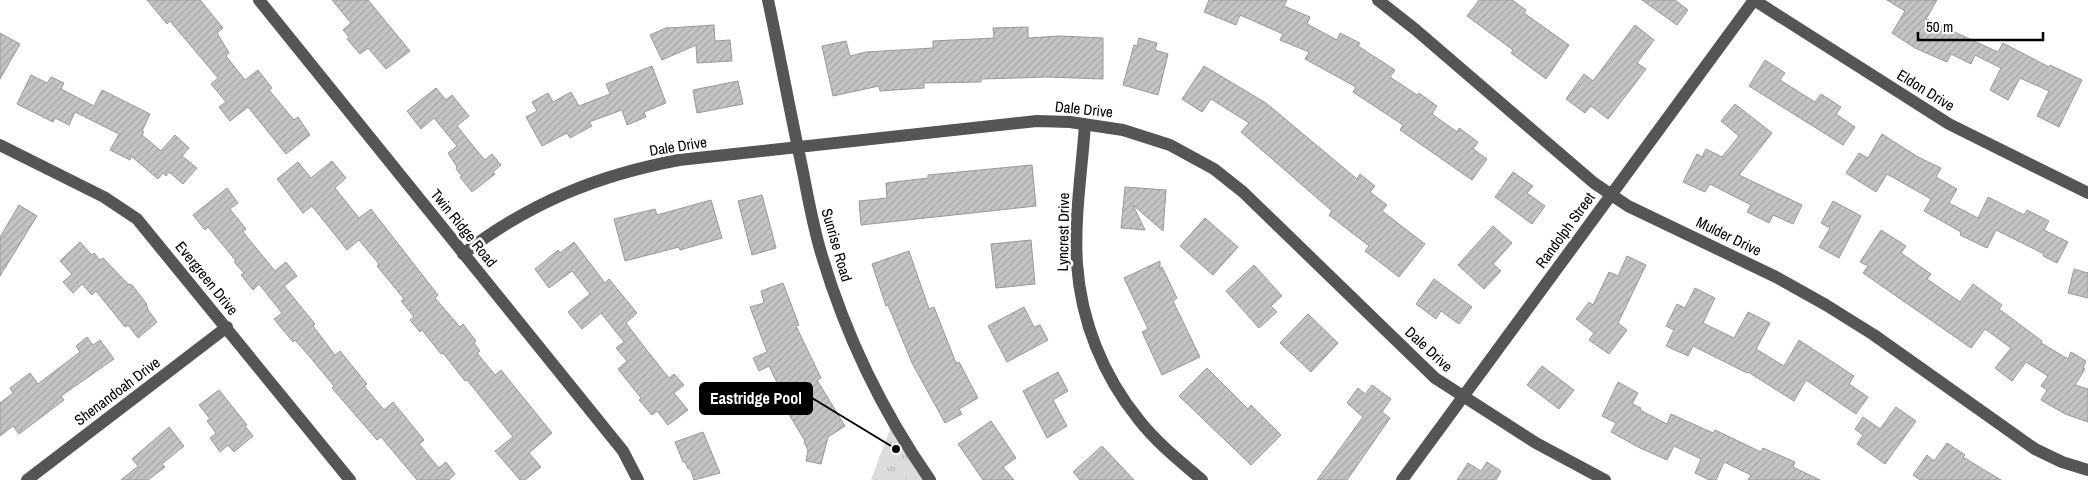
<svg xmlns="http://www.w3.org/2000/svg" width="2088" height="480" viewBox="0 0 2088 480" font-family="'Archivo Narrow',sans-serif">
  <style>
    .park { fill: url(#park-tufts) }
    .building { fill: url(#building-hatch); stroke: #999 }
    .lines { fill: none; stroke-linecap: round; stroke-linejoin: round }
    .minor { stroke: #555; stroke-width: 12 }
    .labels { text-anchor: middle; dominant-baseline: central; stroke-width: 5; stroke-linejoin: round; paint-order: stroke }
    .street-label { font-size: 15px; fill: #000; stroke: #fff }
    .leader { fill: none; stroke: #000; stroke-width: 2 }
    .callout-dot { fill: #000; stroke: #fff; stroke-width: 2 }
    .callout { fill: #000; stroke: #000; stroke-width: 2 }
    .callout-label { font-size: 16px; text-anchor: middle; font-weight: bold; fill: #fff }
  </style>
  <defs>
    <pattern id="park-tufts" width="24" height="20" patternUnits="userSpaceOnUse" patternTransform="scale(1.25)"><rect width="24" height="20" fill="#dcdcdc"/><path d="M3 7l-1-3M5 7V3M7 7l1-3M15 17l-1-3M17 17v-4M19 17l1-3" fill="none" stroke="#bbb"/></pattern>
    <pattern id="building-hatch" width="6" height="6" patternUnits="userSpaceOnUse" patternTransform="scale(1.25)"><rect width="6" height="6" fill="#c4c4c4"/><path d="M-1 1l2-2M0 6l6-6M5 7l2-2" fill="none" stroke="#a7a7a7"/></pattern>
  </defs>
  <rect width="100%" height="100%" fill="#fff"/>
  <path class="park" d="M893 421 930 480H871Z"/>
  <path class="building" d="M147 0H200L223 28 217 33 228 51 229 53 226 56 245 80 258 70 272 88 269 90 294 120 298 117 310 135 286 154 248 107 230 121 219 107 226 102 211 84 218 78 170 21 167 24Z
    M332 0H368L410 51 386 69 368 48 360 54 347 39 349 37 343 30 351 23Z
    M1209 0H1287L1284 6 1310 17 1307 24 1337 40 1340 33 1360 43 1358 46 1395 70 1390 77 1417 95 1419 93 1437 106 1432 114 1457 132 1459 128 1478 142 1473 149 1487 159 1472 180 1400 130 1403 125 1353 92 1356 87 1305 59 1309 52 1280 40 1283 34 1240 15 1236 25 1204 12Z
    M1479 0H1512L1526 10 1524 13 1569 45 1546 79 1511 53 1513 50 1467 16Z
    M1642 0H1675L1688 10 1677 25Z
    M1887 0H1937L1926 19 1998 52 2003 43 2049 67 2050 65 2082 80 2059 127 2037 116 2049 91 2020 78 2008 100 1990 90 2001 68 1975 55 1971 64 1951 54 1947 62 1915 48 1892 33 1905 11Z
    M714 25 715 41 730 40 732 61 697 63 696 45 662 60 650 35 668 27 669 28Z
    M1635 25 1654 40 1637 63 1646 69 1608 119 1591 106 1585 113 1566 99 1584 74 1593 81Z
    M1028 27V38L1060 36 1103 38V79L1048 77 981 79V82L924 83V88L880 91 879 86 833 96 822 46 846 41 850 56 866 52 933 48V41L994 38 993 28Z
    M0 33 20 44 0 79Z
    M1139 38 1157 43 1155 50 1168 54 1158 95 1123 85 1134 45 1137 46Z
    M1765 60 1785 73 1780 80 1815 102 1821 94 1841 107 1836 114 1855 127 1843 145 1749 86Z
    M652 66 666 103 644 112 646 117 627 125 622 110 589 122 592 126 570 138 567 133 542 146 526 117 537 111 532 102 548 93 553 102 571 92 579 106 610 94 606 84Z
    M1204 66 1266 103 1357 179 1360 174 1375 186 1370 192 1387 205 1382 211 1425 244 1399 277 1365 251 1369 246 1329 215 1332 211 1241 132 1249 123 1211 99 1202 112 1182 99Z
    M31 75 47 83 51 77 64 83 61 89 94 106 102 90 150 114 142 131 144 132 142 135 161 151 175 135 189 148 182 156 197 168 183 184 169 172 166 176 163 173 158 179 131 156 130 160 110 150 119 134 75 112 69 125 55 118 53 122 17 104Z
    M738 81 743 104 697 113 693 90Z
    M436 88 446 100 452 95 469 116 457 126 478 152 485 160 492 154 501 165 493 172 495 174 472 192 460 177 462 176 456 169 457 167 448 153 457 146 434 118 421 129 407 111Z
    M1735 104 1772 133 1739 175 1802 205 1793 224 1773 215 1769 223 1747 212 1751 205 1710 184 1705 192 1683 182 1697 154 1702 157 1706 149 1722 157 1739 136 1721 121Z
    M1882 134 1918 157 1941 168 1936 177 1957 189 1949 203 1978 218 1988 197 2024 215 2027 210 2049 221 2044 230 2068 242 2057 263 2043 256 2044 254 1996 230 1987 248 1960 235 1961 232 1924 211 1931 199 1887 174 1876 192 1846 173 1859 153 1868 158Z
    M332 161 346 178 335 188 359 218 371 209 438 295 435 298 460 327 463 324 476 341 474 343 480 351 477 353 495 375 501 370 552 433 529 453 541 467 525 480H520L495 451 513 437 467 380 465 381 443 353 441 354 422 330 420 332 410 320 414 317 401 301 404 299 377 266 379 264 359 240 347 250 312 206 303 213 277 179 298 162 311 178Z
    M1032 165 1036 206 861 225 859 201 887 198 886 183 928 178V175Z
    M1513 172 1533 186 1527 193 1545 206 1532 224 1495 197Z
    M1125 187 1166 190 1163 231 1133 205 1145 230 1121 228Z
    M227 188 238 203 230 209 246 229 243 232 275 271 286 262 297 276 284 286 315 324 313 326 335 355 340 351 367 384 364 386 384 410 393 402 424 440 419 444 439 468 446 462 455 474 449 480H417L381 437 377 440 332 388 334 386 310 357 295 340 293 342 274 319 282 313 259 284 253 290 241 275 244 273 234 262 236 261 208 227 205 230 193 215Z
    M762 195 776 248 752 255 738 201Z
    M711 200 722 238 680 250 679 247 625 261 614 219 655 209 657 215Z
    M1833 201 1861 216 1839 258 1819 247 1830 228 1821 223Z
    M19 205 37 216 0 276V237Z
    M1205 218 1238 247 1213 275 1180 246Z
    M1493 226 1512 243 1493 264 1501 271 1484 289 1458 265Z
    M1881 230 1906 246 1901 253 1931 274 1927 279 1960 302 1973 284 2002 305 1999 309 2042 341 2041 343 2068 359 2071 352 2086 361 2083 368 2085 369 2075 385 2088 389V422L2065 414 2041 400 2047 390 2041 386 2048 376 2026 362 2012 381 1995 368 2011 348 1985 329 1971 348 1863 273 1868 266 1860 262Z
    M1031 240 1035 284 996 288 991 244Z
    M80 242 92 255 94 253 100 260 103 258 128 284 132 285 146 303 148 310 157 322 138 338 128 325 125 327 96 291 92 295 82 284 73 293 63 282 72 274 60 261Z
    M574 242 605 283 609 279 637 313 626 323 645 348 669 378 674 374 684 385 674 393 688 410 668 425 657 411 652 415 639 400 641 398 618 369 627 361 616 348 624 342 601 313 582 329 568 312 590 294 572 271 549 288 535 269 558 250 560 253Z
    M909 251 929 309 934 307 956 363 959 362 978 398 959 409 962 414 945 423 912 363 888 305 886 306 872 264Z
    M1627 256 1646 265 1618 323 1627 330 1609 354 1589 340 1594 333 1576 319 1589 302 1593 305 1609 272 1618 276Z
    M1160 261V270L1162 267 1177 298 1173 301 1200 357 1162 375 1142 332 1148 329 1124 278Z
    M1254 265 1282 296 1271 306 1277 312 1259 328 1226 291Z
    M2074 269 2088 273V298L2068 293Z
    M1434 279 1472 307 1459 324 1441 311 1436 319 1416 304Z
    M783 283 799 325 796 326 821 378 817 380 845 426 828 437 821 464 806 461 808 450 804 442 805 441 787 411 790 410 769 366 759 371 753 358 767 352 750 307 764 303 761 291Z
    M1695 288 1715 298 1703 323 1734 338 1748 312 1770 323 1756 349 1784 366 1799 340 1854 376 1849 384 1868 397 1856 414 1806 380 1794 401 1748 372 1747 373 1693 346 1688 356 1666 346 1674 330 1666 326 1677 304 1685 308Z
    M1024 307 1034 327 1040 325 1048 340 1007 362 988 326Z
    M1308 314 1338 343 1311 372 1280 343Z
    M87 337 93 345 100 340 114 359 61 396 64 400 19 434 13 426 0 436V403L13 393 10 388 30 373 38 384 80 352 76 346Z
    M1542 366 1574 390 1559 409 1527 385Z
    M1207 368 1248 409 1251 405 1281 435 1251 465 1179 396Z
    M1058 372 1068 391 1053 400 1067 426 1047 438 1023 391Z
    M1618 382 1638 393 1632 404 1641 408 1640 410 1667 424 1671 414 1713 433 1715 430 1761 452 1763 448 1795 462 1793 467 1820 480H1748L1751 475 1724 462 1716 480H1709L1695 473 1701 459 1674 446 1667 460 1638 447 1611 432 1616 423 1602 416Z
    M1372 385 1391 399 1382 412 1390 418 1347 480H1317L1363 417 1347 403 1358 388 1365 394Z
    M219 390 247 425 245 426 253 436 234 452 228 445 220 452 210 438 216 433 207 421 210 419 199 405Z
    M1896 407 1916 421 1885 464 1857 444 1863 435 1855 429 1863 417 1880 429Z
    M991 421 1016 458 1003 467 1014 480H983L958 444Z
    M169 427 184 446 162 464 165 467 148 480H121L138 466 132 459Z
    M703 432 720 473 694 480 690 468 688 469 685 462H683L675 442Z
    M1947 443 1965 455 1963 457 2001 480H1920L1913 475 1927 455 1934 461Z
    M1102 446 1134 480H1080L1073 472Z
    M1487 462 1501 471 1496 480H1457L1468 463 1481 471Z"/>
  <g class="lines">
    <path class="minor" d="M259 0 623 451 638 480
      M768 0C780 56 790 112 802 167 808 197 813 227 822 256 846 336 882 411 930 480
      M1378 0 1416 30 1594 183 1628 206 1776 277 1826 305 1874 335 2035 449 2062 462 2088 470
      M1754 0 1949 124 2088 193
      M1085 124C1082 170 1074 218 1077 264 1081 321 1103 376 1139 420 1157 443 1180 461 1202 480
      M0 145 104 197 137 219 350 480
      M463 254C529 203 598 175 679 160L1037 121 1070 122 1123 130 1170 145 1214 169 1243 192 1435 378 1536 443 1605 480
      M27 480 227 327
      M1402 480 1754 0"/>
  </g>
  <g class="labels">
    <g class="street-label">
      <text transform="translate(1926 90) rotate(32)">Eldon Drive</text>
      <text transform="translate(1084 109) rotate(6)">Dale Drive</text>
      <text transform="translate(678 146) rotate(-9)">Dale Drive</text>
      <text transform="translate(464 228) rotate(51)">Twin Ridge Road</text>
      <text transform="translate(1565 230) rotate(-54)">Randolph Street</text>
      <text transform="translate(1063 232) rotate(-89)">Lyncrest Drive</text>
      <text transform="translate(1729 236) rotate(26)">Mulder Drive</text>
      <text transform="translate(837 245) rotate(74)">Sunrise Road</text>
      <text transform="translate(207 278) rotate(51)">Evergreen Drive</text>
      <text transform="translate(1429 349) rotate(43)">Dale Drive</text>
      <text transform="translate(117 391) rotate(-37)">Shenandoah Drive</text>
    </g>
  </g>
  <path class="leader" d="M896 449L812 398"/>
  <circle class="callout-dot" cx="896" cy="449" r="5"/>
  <rect class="callout" x="700" y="383" width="112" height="31" rx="5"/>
  <g class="callout-label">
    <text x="756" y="404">Eastridge Pool</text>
  </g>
  <path d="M1918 32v8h125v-8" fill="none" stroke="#000000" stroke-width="2.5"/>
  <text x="1926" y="32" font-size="15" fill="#000000" stroke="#ffffff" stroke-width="4" paint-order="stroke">50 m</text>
</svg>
